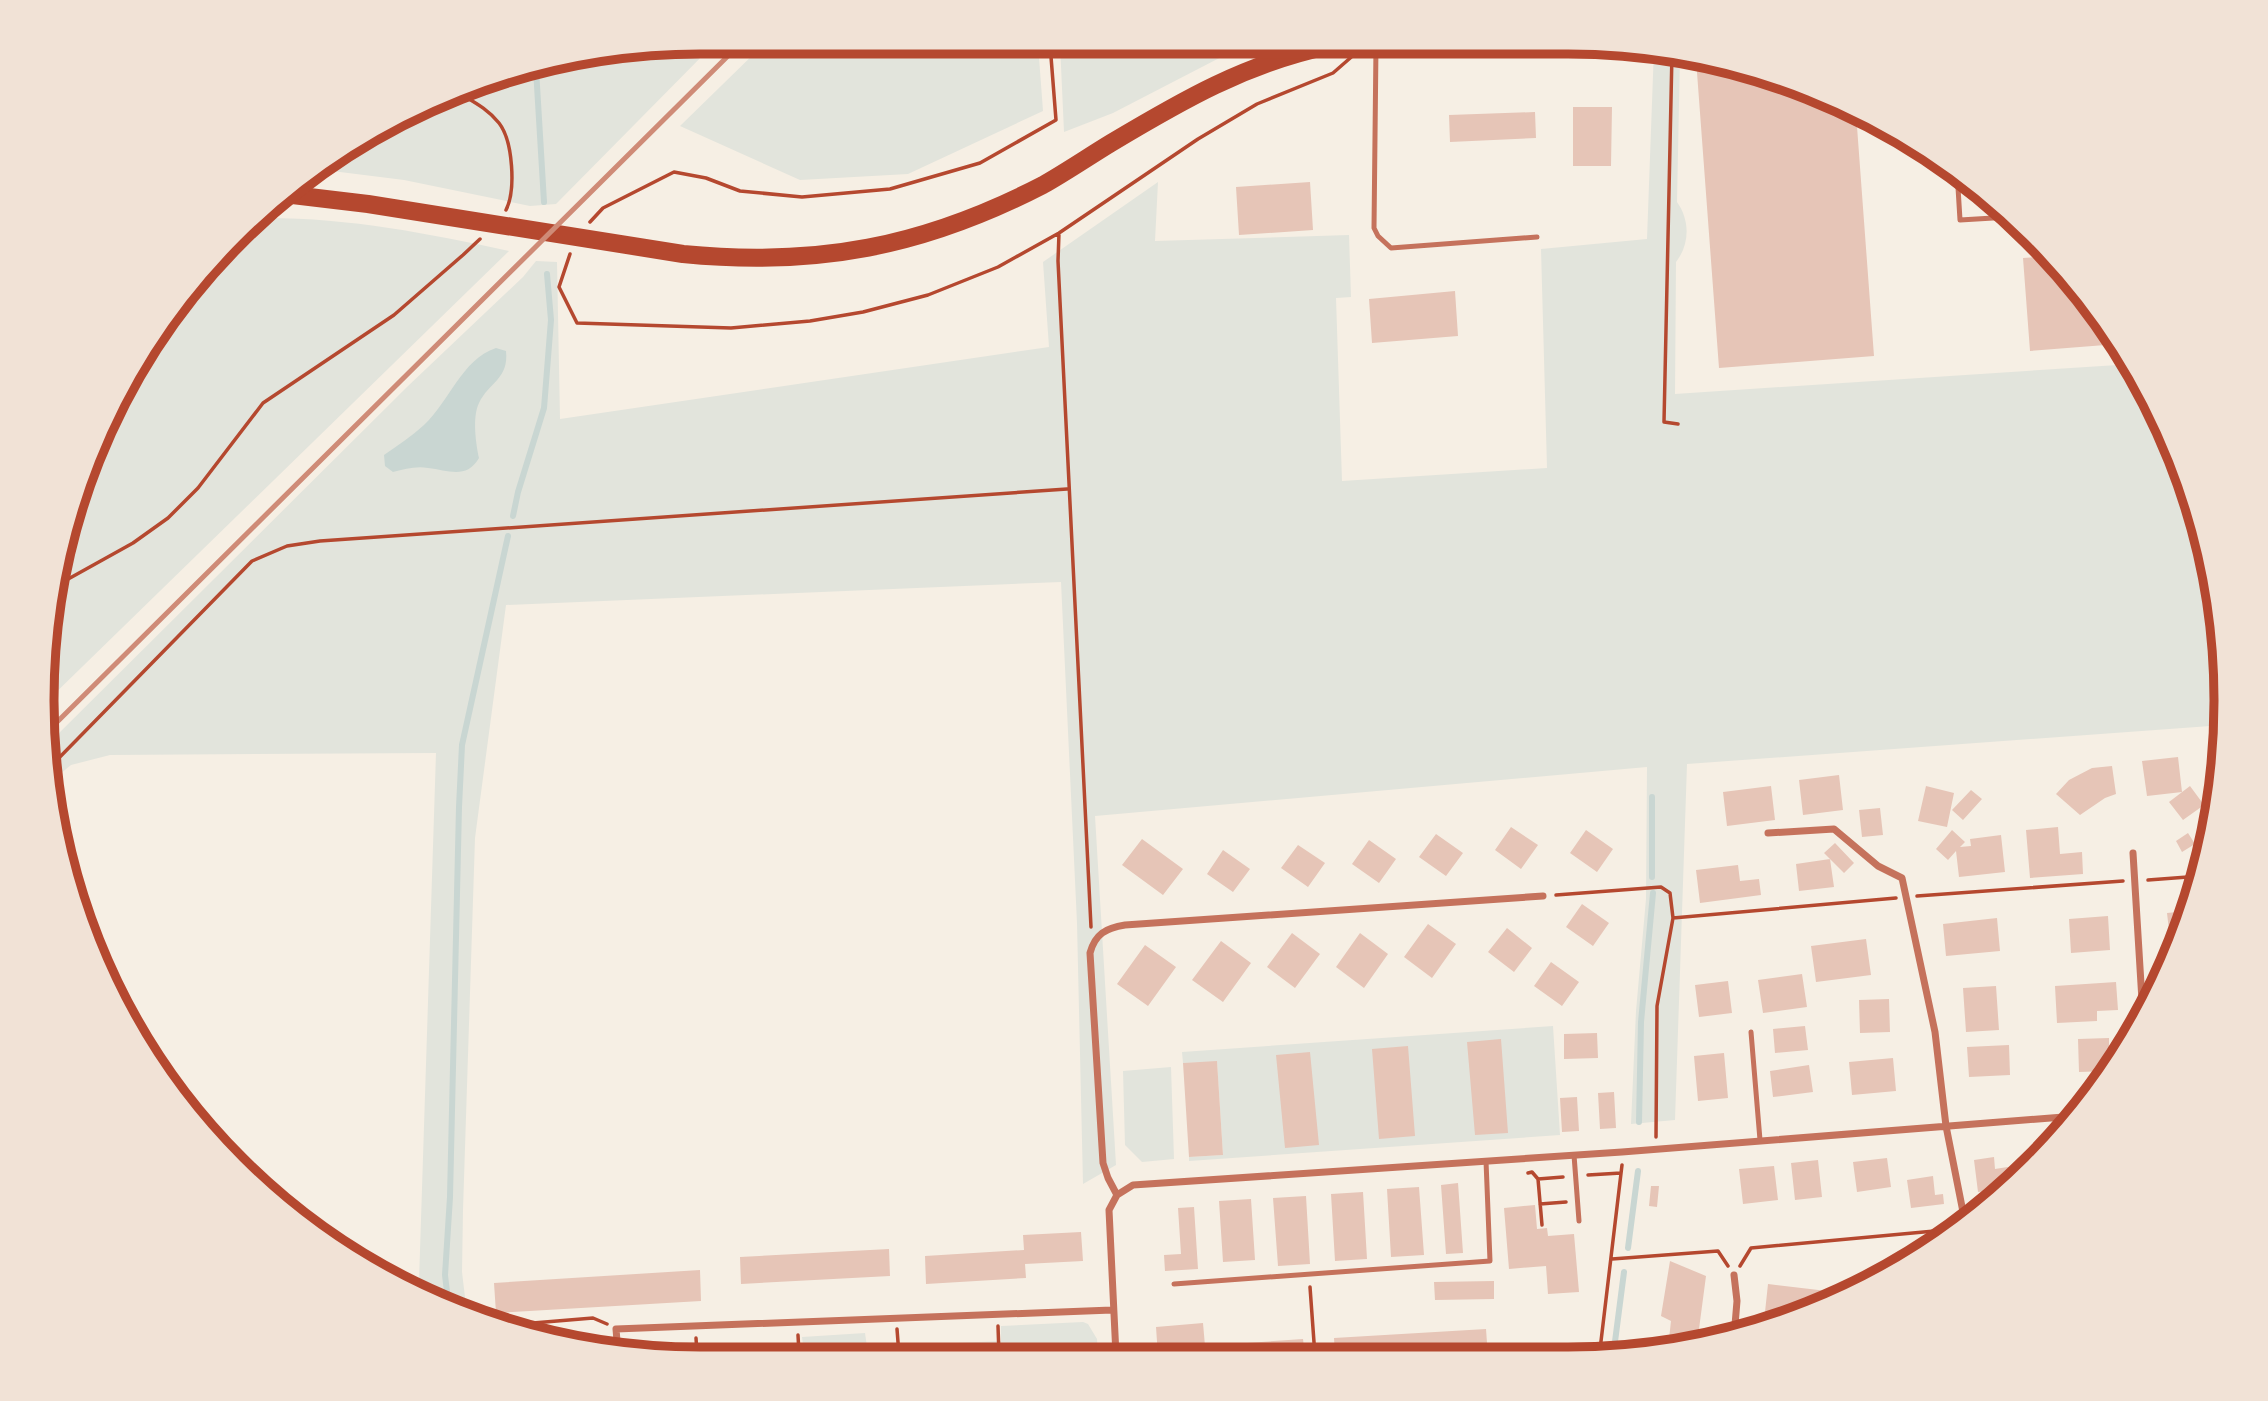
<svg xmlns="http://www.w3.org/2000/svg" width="2268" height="1401" viewBox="0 0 2268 1401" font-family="Mulish,sans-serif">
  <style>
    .green { fill: #e2e4dc }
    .water { fill: #c9d6d2 }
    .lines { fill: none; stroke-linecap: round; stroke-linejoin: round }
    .stream { stroke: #c9d6d2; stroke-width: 6 }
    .building { fill: #e6c5b7 }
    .path { stroke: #b5482f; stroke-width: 3.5 }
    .service { stroke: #c5725c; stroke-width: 5 }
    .minor { stroke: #c5725c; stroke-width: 7 }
    .primary { stroke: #b5482f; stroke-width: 18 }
    .rail { stroke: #cf8b77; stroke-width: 5 }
    .rim { fill: none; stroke: #b5482f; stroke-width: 9 }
  </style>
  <rect width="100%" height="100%" fill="#f6efe4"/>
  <path class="green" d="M701 42H716L556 204 530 206 404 180 316 169 489 77 591 60 605 62 665 59 681 45Z
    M766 42 1038 44 1043 111 908 174 800 180 680 126Z
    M1060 44 1257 45 1229 53 1113 113 1064 132Z
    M1654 48 1680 55 1677 202C1690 220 1690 244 1676 262L1675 394 2133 364 2191 488 2220 614 2224 725 1687 764 1675 1120 1631 1124 1636 1011 1646 899 1647 767 1095 816 1116 1165 1083 1184 1077 923 1061 582 506 605 475 838 463 1210 462 1272 467 1314 449 1309 420 1292 419 1282 436 753 110 755 71 765 55 778 49 743 408 386 523 277 536 261 557 262 560 419 1049 347 1043 262 1158 182 1155 241 1349 235 1351 297 1336 298 1342 481 1547 468 1541 249 1647 239Z
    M260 218C344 217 427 233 509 251L43 705 77 489 178 300Z
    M1553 1026 1560 1135 1189 1161V1157L1223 1155 1217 1062 1183 1063 1182 1052Z
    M1171 1067 1174 1159 1142 1162 1125 1145 1123 1071Z
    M1083 1322 1088 1324 1097 1339 1098 1355 782 1354 804 1353 802 1337 865 1333 867 1347 1001 1341V1326Z"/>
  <path class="water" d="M496 348 506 351C509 379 489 382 479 403 472 417 476 444 479 458 466 480 448 470 428 468 416 466 405 469 393 472L385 466 384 455C398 445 412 436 424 425 449 402 462 359 496 348Z"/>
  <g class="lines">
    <path class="stream" d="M536 69 544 202
      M513 516 518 492 544 408 551 320 547 274
      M1652 797V877
      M1639 1122 1641 1022 1653 893
      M1628 1248 1638 1171
      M449 1309 445 1275 450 1197 459 807 462 745 508 536
      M1613 1357 1624 1272"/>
  </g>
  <path class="building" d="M1696 59 1802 87V95L1822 94 1856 113 1874 356 1719 368Z
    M1573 107H1612L1611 166H1573Z
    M1535 112 1536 138 1450 142 1449 115Z
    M1310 182 1313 230 1239 235 1236 187Z
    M2051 256 2062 266 2118 344 2030 351 2023 258Z
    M1455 291 1458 336 1372 343 1369 299Z
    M2178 757 2182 792 2147 796 2142 761Z
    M2222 757 2217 789H2216L2213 758Z
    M2112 766 2116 794 2105 798 2080 815 2056 794 2069 780 2092 768Z
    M1839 775 1843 810 1803 815 1799 780Z
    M1771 786 1775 820 1727 826 1723 792Z
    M1926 786 1954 793 1947 827 1918 821Z
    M2190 786 2204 805 2183 820 2169 802Z
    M1971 790 1982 799 1963 820 1952 810Z
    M1880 808 1883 835 1862 837 1859 810Z
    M1511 827 1538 845 1521 869 1495 850Z
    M2058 827 2060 854 2082 852 2083 874 2030 878 2026 830Z
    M1586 830 1613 849 1597 872 1570 853Z
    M1952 830 1965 842 1960 847 1971 846 1970 839 2001 835 2005 872 1959 877 1956 851 1948 860 1936 849Z
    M2188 833 2195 844 2182 852 2176 841Z
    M1436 834 1463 853 1446 876 1419 857Z
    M1142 839 1183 869 1163 895 1122 865Z
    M1369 840 1396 859 1379 883 1352 864Z
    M1835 843 1854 863 1844 873 1824 853Z
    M1298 845 1325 863 1308 887 1281 868Z
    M1223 850 1250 869 1233 892 1207 874Z
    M1830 859 1834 887 1799 891 1796 864Z
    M1738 865 1740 881 1759 879 1761 895 1700 903 1696 870Z
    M1582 904 1609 923 1593 946 1566 927Z
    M2188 911 2175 947H2171L2167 913Z
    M2108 916 2110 950 2071 953 2069 919Z
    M1997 918 2000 951 1946 956 1943 924Z
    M1428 924 1456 944 1432 978 1404 957Z
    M1507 928 1532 948 1514 972 1488 952Z
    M1292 933 1320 954 1295 988 1267 967Z
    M1360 933 1388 954 1364 988 1336 967Z
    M1866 939 1871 975 1816 982 1811 946Z
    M1221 941 1251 963 1223 1002 1192 980Z
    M1145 945 1176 967 1148 1006 1117 984Z
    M1551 962 1579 982 1562 1006 1534 986Z
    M1802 974 1807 1007 1763 1013 1758 980Z
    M1728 981 1732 1013 1699 1017 1695 985Z
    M2116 982 2118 1010 2097 1011V1021L2057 1023 2055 986Z
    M1996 986 1999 1030 1966 1032 1963 988Z
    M1889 999 1890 1032 1860 1033 1859 1000Z
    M1805 1026 1808 1050 1775 1053 1773 1029Z
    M1597 1033 1598 1058 1564 1059V1034Z
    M2109 1038V1071L2079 1072 2078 1039Z
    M1501 1039 1508 1133 1475 1135 1467 1042Z
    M2009 1045 2010 1075 1969 1077 1967 1047Z
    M1408 1046 1415 1136 1379 1139 1372 1049Z
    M1310 1052 1319 1145 1285 1148 1276 1055Z
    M1724 1053 1728 1098 1698 1101 1694 1056Z
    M1893 1058 1896 1091 1852 1095 1849 1062Z
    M1217 1061 1223 1155 1189 1157 1183 1063Z
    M1809 1065 1813 1092 1773 1097 1770 1071Z
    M1614 1092 1616 1128 1600 1129 1598 1093Z
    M1577 1097 1579 1131 1562 1132 1560 1098Z
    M1994 1157 1995 1169 2014 1166 2016 1180 2009 1188 1978 1192 1974 1160Z
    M1887 1158 1891 1187 1857 1192 1853 1162Z
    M1818 1160 1822 1197 1795 1200 1791 1163Z
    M1774 1166 1778 1200 1743 1204 1739 1169Z
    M1933 1176 1935 1195 1943 1194 1944 1204 1911 1208 1907 1180Z
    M1458 1183 1463 1253 1446 1254 1441 1185Z
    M1651 1186H1659L1657 1207 1649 1206Z
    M1419 1187 1424 1255 1391 1257 1387 1189Z
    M1363 1192 1367 1259 1335 1261 1331 1194Z
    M1306 1196 1310 1264 1278 1266 1273 1198Z
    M1251 1199 1255 1260 1223 1262 1219 1201Z
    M1535 1205 1537 1229 1547 1228 1548 1236 1574 1234 1579 1292 1548 1294 1546 1266 1509 1269 1504 1208Z
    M1194 1207 1198 1269 1165 1271 1164 1255 1181 1254 1178 1208Z
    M1081 1232 1083 1261 1025 1264 1026 1278 926 1284 925 1256 1024 1250 1023 1235Z
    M889 1249 890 1276 741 1284 740 1257Z
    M1670 1261 1706 1276 1699 1329 1712 1334 1711 1341 1668 1348 1671 1321 1661 1316Z
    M700 1270 701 1301 496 1313 494 1283Z
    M1494 1281V1299L1435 1300 1434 1282Z
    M1768 1284 1844 1293 1790 1315 1765 1312Z
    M1203 1323 1205 1346 1303 1339 1305 1356H1158L1156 1327Z
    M1486 1329 1488 1357 1335 1356 1334 1338Z
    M1043 1349V1355H1012V1351Z"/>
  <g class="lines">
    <path class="path" d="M1672 53 1664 422 1678 424
      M459 93C474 102 488 109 499 123 513 141 516 190 506 210
      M590 222 603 208 674 172 706 178 740 191 802 197 890 189 980 163 1056 120 1050 44
      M1059 233 1058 261 1091 927
      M570 254 559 287 577 323 731 328 810 321 863 312 928 295 998 267 1059 233 1198 139 1257 104 1333 73 1364 46
      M61 583 133 543 168 518 198 488 263 403 394 315 463 255 480 239
      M53 764 252 561 287 546 320 541 1067 489
      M2148 880 2201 876
      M1556 895 1661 887 1670 893 1673 918
      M1917 896 2123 881
      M1656 1137 1657 1006 1673 918 1896 898
      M1528 1173 1532 1172 1538 1179 1563 1177
      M1588 1175 1621 1173
      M1538 1179 1542 1225
      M1540 1204 1566 1202
      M1612 1259 1718 1251 1728 1266
      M1740 1266 1751 1248 1956 1229
      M1310 1287 1315 1356
      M509 1325 593 1318 607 1324
      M998 1326 999 1355
      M897 1329 899 1355
      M798 1335 799 1354
      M696 1338 697 1354
      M1599 1358 1622 1165"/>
    <path class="service" d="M1376 46 1374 228 1378 236 1391 248 1537 237
      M1957 171 1960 220 2010 217
      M1751 1032 1760 1140
      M1574 1155 1579 1221
      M1174 1284 1490 1261 1486 1161"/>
    <path class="minor" d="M1768 833 1834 829 1878 866 1902 878 1935 1032 1946 1126 1965 1222
      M2133 853 2143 1017
      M1117 1195 1108 1178 1103 1163 1090 953C1095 934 1106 928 1125 925L1543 896
      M1734 1337 1737 1301 1734 1275
      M618 1353 616 1329 1112 1310
      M1116 1355 1109 1210 1117 1195 1133 1185 1622 1152 2076 1116"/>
    <path class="primary" d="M284 194 368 204 683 254C817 267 923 247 1043 185 1066 172 1088 157 1111 143 1183 100 1245 64 1328 46"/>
    <path class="rail" d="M47 732 742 42"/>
  </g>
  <path d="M0 0H2268V1401H0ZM700 54H1568A646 646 0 0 1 2214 700V701A646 646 0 0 1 1568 1347H700A646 646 0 0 1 54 701V700A646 646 0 0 1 700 54Z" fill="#f1e2d6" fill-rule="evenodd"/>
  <path class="rim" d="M700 54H1568A646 646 0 0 1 2214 700V701A646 646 0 0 1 1568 1347H700A646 646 0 0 1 54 701V700A646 646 0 0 1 700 54Z"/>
</svg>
